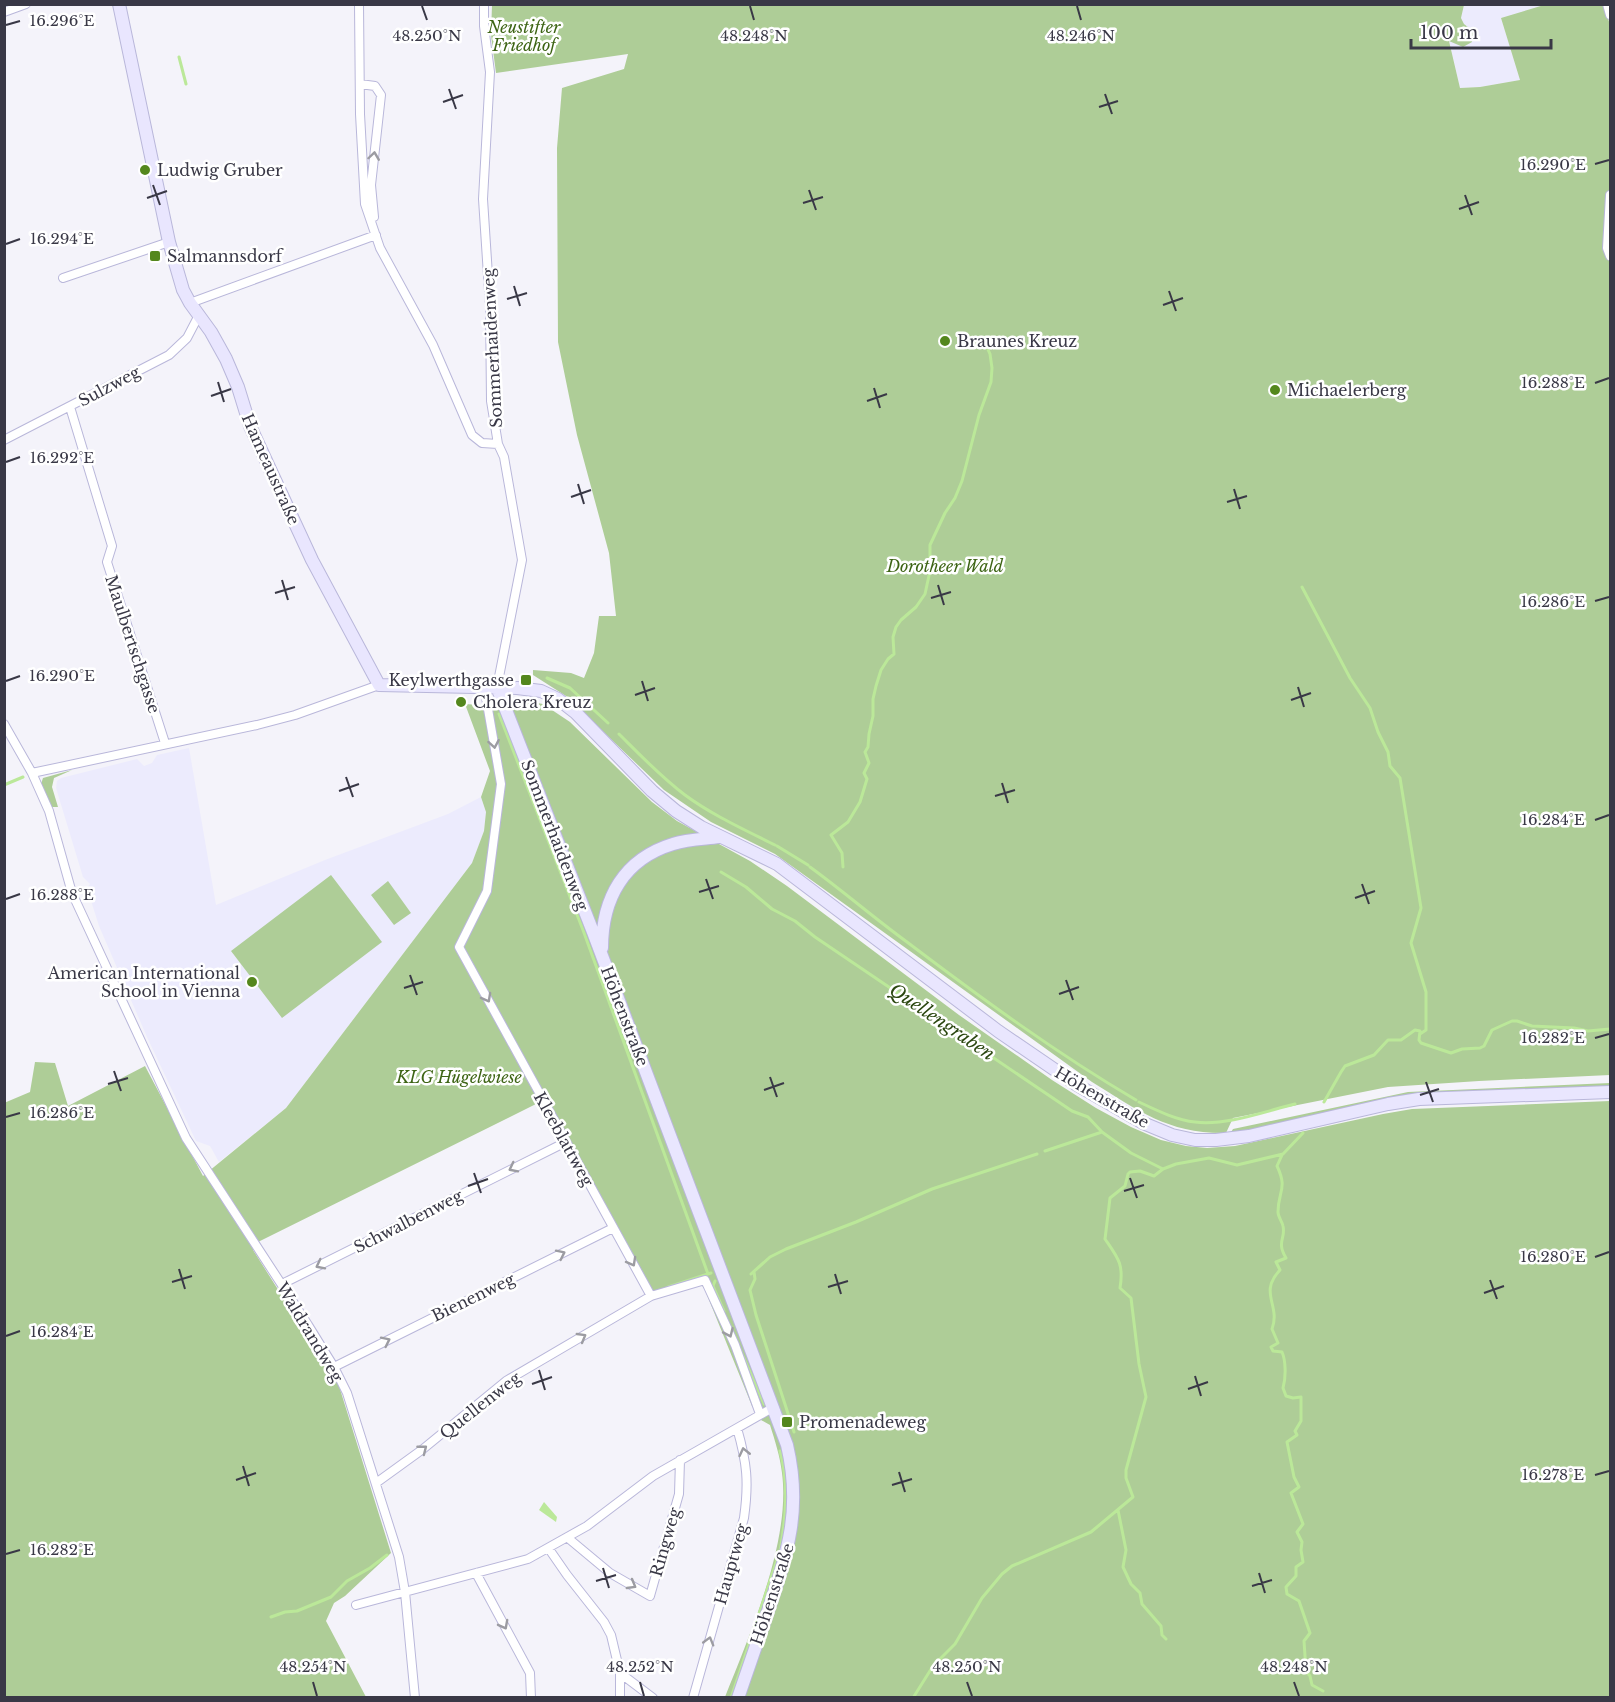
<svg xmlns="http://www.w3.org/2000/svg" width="1615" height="1702" viewBox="0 0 1615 1702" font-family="'Libre Baskerville',serif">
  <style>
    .built { fill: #ecebfd }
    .green { fill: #aecd97 }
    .water { fill: #bbe899 }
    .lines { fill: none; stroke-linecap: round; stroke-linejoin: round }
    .stream { stroke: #bbe899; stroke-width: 3 }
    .street-casing { stroke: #b9b7da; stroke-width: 10 }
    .secondary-casing { stroke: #b9b7da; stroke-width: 14 }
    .street { stroke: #fff; stroke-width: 8 }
    .secondary { stroke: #e9e6fe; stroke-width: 12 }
    .oneway { stroke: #9c9ca2 }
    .ticks { fill: none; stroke: #393846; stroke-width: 2 }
    .poi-dot { fill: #54871d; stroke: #fff; stroke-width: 2 }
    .labels { text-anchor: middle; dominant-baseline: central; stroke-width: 5; stroke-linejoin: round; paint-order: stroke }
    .park-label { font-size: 16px; font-style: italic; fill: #3d6414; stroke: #fff }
    .poi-label { font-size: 16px; fill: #393846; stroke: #fff; text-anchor: start }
    .street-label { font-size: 16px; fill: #393846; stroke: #fff }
    .water-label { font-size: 18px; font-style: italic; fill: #2b4710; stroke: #fff }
    .ticks-label { font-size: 15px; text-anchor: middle; fill: #393846; stroke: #fff; stroke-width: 5; stroke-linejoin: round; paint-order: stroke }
  </style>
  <rect width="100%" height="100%" fill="#f4f3fa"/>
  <path class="built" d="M1464 5H1544L1501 18 1520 80 1480 87 1460 88 1449 40 1463 47 1470 28 1464 24 1461 18Z
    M189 748 216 905 325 860 448 814 481 797 486 812 484 831 472 863 286 1108 219 1162 210 1146 196 1141 147 1037 99 926 87 888 90 884 83 877 56 788 57 781 61 778 137 759 144 766 152 763 157 755Z"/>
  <path class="green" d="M492 5H1464L1461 18 1464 24 1473 31 1472 42 1463 47 1449 41 1460 88 1480 87 1520 80 1501 18 1544 5H1604L1610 25V1075L1479 1081 1388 1087 1233 1118 1226 1133C1169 1134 1139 1111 1092 1082L775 854 711 822 664 790 566 696 533 675V670L571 673 584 678 594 653 599 616H616L609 553 577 435 558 342 557 148 562 88 624 69 628 54 496 73 491 35Z
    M526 701 543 704 570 722 652 802 677 821 750 861 787 886 959 1015 1052 1080 1096 1108 1131 1127 1161 1140 1186 1146 1207 1148 1235 1146 1383 1114 1412 1109 1610 1101V1697H725C750 1634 791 1541 782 1473 780 1456 775 1441 770 1425L761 1420 752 1406 705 1290 701 1284 649 1300 540 1102 258 1242 253 1250 339 1386 391 1553 345 1596 334 1603 326 1621 366 1697H5L4 1103 30 1092 35 1062 55 1063 68 1106 145 1066 203 1176 286 1108 472 863 484 831 486 812 481 797 490 771 465 704 495 706Z
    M72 770 54 778 52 787 58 807H50L41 784 43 778Z
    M331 875 382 942 282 1018 231 951Z
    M388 881 411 913 394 925 371 895Z
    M1610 1083V1087L1434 1093 1230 1134 1233 1129 1408 1092Z"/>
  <path class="water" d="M544 1502 557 1517 556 1522 539 1510Z"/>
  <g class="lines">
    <path class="stream" d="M179 57 186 84
      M1302 587 1350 678 1370 708 1378 732 1388 752 1390 766 1400 778 1421 908 1411 943 1426 992V1030L1420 1034
      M547 678 570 688 608 723
      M499 714 583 930 708 1274
      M619 734C640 755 661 777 685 795 712 815 745 830 775 845
      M4 785 23 777
      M777 846 808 865
      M810 867C843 891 874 918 907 942 981 998 1056 1053 1136 1100
      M843 867 842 853 831 835 848 822 860 802 867 779 864 773 869 763 865 752 868 747 869 734 873 716V699L876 686 881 670 888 659 894 654 893 637 896 627 901 620 916 607 925 594 930 571V545L945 513 955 498 962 481 979 415 991 382 992 368 990 354 985 343
      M721 872 746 887 772 909 795 921 815 937 1072 1111 1088 1117 1102 1132 1131 1153 1163 1169
      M1139 1102C1156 1110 1176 1120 1195 1122 1226 1126 1266 1111 1295 1104
      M1324 1102 1341 1072 1345 1066 1374 1055 1388 1040H1401L1415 1030 1420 1031 1419 1040 1421 1043 1451 1053 1462 1049 1480 1048 1484 1046 1492 1030 1512 1021H1517L1532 1026 1574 1028 1588 1031 1610 1029
      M1045 1151 1102 1132
      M1282 1155 1277 1166C1288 1189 1278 1191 1278 1212 1278 1217 1282 1221 1283 1226 1286 1239 1276 1241 1286 1258L1276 1262 1280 1270C1258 1293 1281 1305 1272 1329L1278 1343 1271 1347 1273 1351 1282 1352C1286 1361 1286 1378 1283 1388L1286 1396 1293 1398 1301 1397V1421L1295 1431 1297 1435 1287 1442 1294 1477 1299 1487 1291 1493 1303 1524 1297 1532 1302 1542 1301 1550 1303 1562 1296 1567V1576L1286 1587 1287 1594 1299 1601 1310 1633 1304 1641 1306 1671 1310 1676 1312 1685 1323 1691
      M754 1272 755 1279 750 1290 756 1315 794 1432
      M751 1274 770 1257 786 1249 856 1222 932 1189 1037 1154
      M715 1281 713 1286 724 1311
      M668 1287 711 1273
      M743 1356 764 1404
      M1118 1510 1126 1550 1123 1567 1131 1584 1140 1593 1142 1604 1161 1626 1162 1635 1166 1639
      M271 1617 285 1612 297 1611 331 1597 347 1581 370 1568 387 1555
      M731 1698 780 1551C786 1517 789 1484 780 1451
      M913 1698 933 1666 955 1644 982 1598 1002 1574 1012 1566 1091 1532 1133 1497 1126 1478V1470L1146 1397 1139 1364 1131 1298 1120 1288C1124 1264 1118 1258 1105 1239L1110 1198 1125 1186 1128 1174 1130 1172 1140 1171 1154 1176 1163 1169 1176 1164 1209 1158 1237 1165 1283 1154 1303 1133"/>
    <g class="street-casing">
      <path id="street" d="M359 4 360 114 365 204 380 248 433 345 472 435 482 443 498 444
        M484 4V26L490 72 483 199 490 306 491 401 498 444 504 457 522 560 497 687
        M1607 4 1610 15
        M4 12 26 4
        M360 84 375 86 381 95 371 185 374 217
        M1610 195 1607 248 1610 256
        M63 278 169 242
        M190 303 376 235
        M70 407 112 546 107 562 165 743
        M4 440 169 355 187 338 199 315
        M484 686 501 784 487 891 459 947 651 1296
        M4 724 32 773 49 811 72 893 186 1138 308 1325 334 1367 347 1393 399 1557 405 1592 415 1698
        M32 773 257 725 295 715 379 685
        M282 1284 566 1142
        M334 1367 613 1228
        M376 1483 423 1449 506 1381 651 1296 705 1280 735 1345 760 1414
        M568 1538 610 1573 650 1596 679 1494 680 1460
        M549 1549 567 1575 604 1622 611 1635 620 1673V1698
        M476 1573 530 1673 531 1698
        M356 1605 528 1559 587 1526 653 1476 774 1407
        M620 1673 653 1698
        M693 1698 744 1518C749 1482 747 1463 737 1428"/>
    </g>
    <g class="secondary-casing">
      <path id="secondary" d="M119 4 169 242 183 290 190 303 211 332 226 359 238 387 250 426 312 560 379 685 517 688 541 691 558 699 576 713 652 791 676 811 701 827 777 864 998 1031 1077 1085 1143 1123 1172 1135 1195 1140H1216L1249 1136 1388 1104 1419 1099 1610 1092
        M497 687 593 932 787 1445C802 1509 788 1551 768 1611 758 1640 748 1669 738 1698
        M602 948C602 898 624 859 673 844 688 839 704 839 719 837"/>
    </g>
    <use href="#street" class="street"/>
    <use href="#secondary" class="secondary"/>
  </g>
  <defs><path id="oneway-chevron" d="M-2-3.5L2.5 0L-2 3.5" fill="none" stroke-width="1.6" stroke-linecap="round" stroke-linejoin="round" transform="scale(1.5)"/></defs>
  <g class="oneway">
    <use href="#oneway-chevron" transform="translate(374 156) rotate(-82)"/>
    <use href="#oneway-chevron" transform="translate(494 744) rotate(80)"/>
    <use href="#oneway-chevron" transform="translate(487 998) rotate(61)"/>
    <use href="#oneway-chevron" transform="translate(513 1168) rotate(153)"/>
    <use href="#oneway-chevron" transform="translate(561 1254) rotate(-26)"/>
    <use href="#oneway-chevron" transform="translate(632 1262) rotate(61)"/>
    <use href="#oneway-chevron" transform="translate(320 1265) rotate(153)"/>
    <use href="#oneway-chevron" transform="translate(729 1333) rotate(66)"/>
    <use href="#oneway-chevron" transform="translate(582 1337) rotate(-30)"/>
    <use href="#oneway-chevron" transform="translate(386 1341) rotate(-26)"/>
    <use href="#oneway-chevron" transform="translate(423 1449) rotate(-38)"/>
    <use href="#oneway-chevron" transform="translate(744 1452) rotate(-103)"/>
    <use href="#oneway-chevron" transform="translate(632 1585) rotate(30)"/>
    <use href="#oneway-chevron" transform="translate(504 1625) rotate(62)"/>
    <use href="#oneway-chevron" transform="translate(709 1641) rotate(-74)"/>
  </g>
  <path class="ticks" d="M422 6 427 20M750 6 754 20M1077 6 1081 20M6 25 20 21M449 89 456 109M1105 94 1112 114M443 102 463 95M1099 107 1118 101M1595 164 1609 160M153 185 160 205M809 190 816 210M1465 195 1472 215M147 198 167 191M803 203 823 197M1459 209 1479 202M6 244 20 239M514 286 520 306M1169 291 1176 311M507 299 527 293M1163 305 1183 298M218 382 224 402M1595 383 1609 378M874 388 880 408M211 396 231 389M867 401 887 394M6 462 20 457M578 484 584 504M1234 489 1240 509M571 497 591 490M1227 502 1247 496M282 580 288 600M938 585 944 605M275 593 295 587M931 598 951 592M1595 601 1609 597M6 681 20 676M642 681 648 701M1298 687 1304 707M635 695 655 688M1291 700 1311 693M346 777 353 797M1002 783 1008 803M339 791 359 784M995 796 1015 790M1595 820 1609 815M706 879 713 899M1362 884 1369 904M699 892 719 886M1355 898 1375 891M6 899 20 894M410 975 417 995M1066 980 1073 1000M404 988 423 982M1059 994 1079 987M1595 1038 1609 1034M114 1071 121 1091M770 1077 777 1097M1426 1082 1433 1102M108 1084 128 1078M764 1090 784 1083M1420 1095 1439 1089M6 1117 20 1113M474 1173 481 1193M1130 1178 1137 1198M468 1186 488 1179M1124 1191 1144 1185M1595 1257 1609 1252M179 1269 185 1289M835 1274 841 1294M1490 1280 1497 1299M172 1282 192 1276M828 1287 848 1281M1484 1293 1504 1286M6 1336 20 1331M539 1370 545 1390M1195 1376 1201 1396M532 1384 552 1377M1188 1389 1208 1382M243 1466 249 1486M899 1472 905 1492M1595 1475 1609 1471M236 1480 256 1473M892 1485 912 1479M6 1554 20 1550M603 1568 609 1588M1259 1573 1265 1593M596 1581 616 1575M1252 1586 1272 1580M313 1682 317 1696M640 1682 644 1696M967 1682 972 1696M1294 1682 1299 1696"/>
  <g class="poi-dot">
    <circle cx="145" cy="170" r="6"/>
    <rect x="149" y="250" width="12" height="12" rx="3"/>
    <circle cx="945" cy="341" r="6"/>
    <circle cx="1275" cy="390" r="6"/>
    <rect x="520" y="674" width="12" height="12" rx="3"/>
    <circle cx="461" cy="702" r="6"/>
    <circle cx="252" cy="982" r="6"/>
    <rect x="781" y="1416" width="12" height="12" rx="3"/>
  </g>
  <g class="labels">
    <g class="park-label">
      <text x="524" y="27">Neustifter<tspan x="524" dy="18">Friedhof</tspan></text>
      <text x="945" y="566">Dorotheer Wald</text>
      <text x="459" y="1077">KLG Hügelwiese</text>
    </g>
    <g class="poi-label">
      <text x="157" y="170">Ludwig Gruber</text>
      <text x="167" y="256">Salmannsdorf</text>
      <text x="957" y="341">Braunes Kreuz</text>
      <text x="1287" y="390">Michaelerberg</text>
      <text x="514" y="680" text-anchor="end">Keylwerthgasse</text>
      <text x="473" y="702">Cholera Kreuz</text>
      <text x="240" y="973" text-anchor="end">American International<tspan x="240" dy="18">School in Vienna</tspan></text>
      <text x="799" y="1422">Promenadeweg</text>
    </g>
    <g class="street-label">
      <text transform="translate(492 348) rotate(-93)">Sommerhaidenweg</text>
      <text transform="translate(109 386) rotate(-28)">Sulzweg</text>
      <text transform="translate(271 469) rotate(66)">Hameaustraße</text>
      <text transform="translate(133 644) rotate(72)">Maulbertschgasse</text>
      <text transform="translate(555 835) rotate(69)">Sommerhaidenweg</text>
      <text transform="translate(625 1016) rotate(69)">Höhenstraße</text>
      <text transform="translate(1102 1097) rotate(30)">Höhenstraße</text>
      <text transform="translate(564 1139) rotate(61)">Kleeblattweg</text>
      <text transform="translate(408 1221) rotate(-27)">Schwalbenweg</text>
      <text transform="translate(473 1297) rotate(-26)">Bienenweg</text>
      <text transform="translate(310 1332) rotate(59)">Waldrandweg</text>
      <text transform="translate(480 1405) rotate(-38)">Quellenweg</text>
      <text transform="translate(665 1542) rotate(-74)">Ringweg</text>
      <text transform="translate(731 1564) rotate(-74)">Hauptweg</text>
      <text transform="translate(772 1594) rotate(-72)">Höhenstraße</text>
    </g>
    <g class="water-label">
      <text transform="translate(942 1022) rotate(34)">Quellengraben</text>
    </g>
  </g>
  <g class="ticks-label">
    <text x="62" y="26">16.296°E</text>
    <text x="427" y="41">48.250°N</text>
    <text x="754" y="41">48.248°N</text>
    <text x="1081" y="41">48.246°N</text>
    <text x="1553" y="170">16.290°E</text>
    <text x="62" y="244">16.294°E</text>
    <text x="1553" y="388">16.288°E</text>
    <text x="62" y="463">16.292°E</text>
    <text x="1553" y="607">16.286°E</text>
    <text x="62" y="681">16.290°E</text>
    <text x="1553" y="825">16.284°E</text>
    <text x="62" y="900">16.288°E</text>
    <text x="1553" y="1043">16.282°E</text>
    <text x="62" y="1118">16.286°E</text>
    <text x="1553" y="1262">16.280°E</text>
    <text x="62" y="1337">16.284°E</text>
    <text x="1553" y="1480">16.278°E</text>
    <text x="62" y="1555">16.282°E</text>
    <text x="313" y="1672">48.254°N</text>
    <text x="640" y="1672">48.252°N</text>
    <text x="967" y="1672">48.250°N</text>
    <text x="1294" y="1672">48.248°N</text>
  </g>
  <rect width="1615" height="1702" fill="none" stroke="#393846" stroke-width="12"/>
  <path d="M1411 39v9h140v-9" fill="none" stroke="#393846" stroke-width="3"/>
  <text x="1420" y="39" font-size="18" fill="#393846" stroke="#ffffff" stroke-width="4.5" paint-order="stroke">100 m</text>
</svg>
